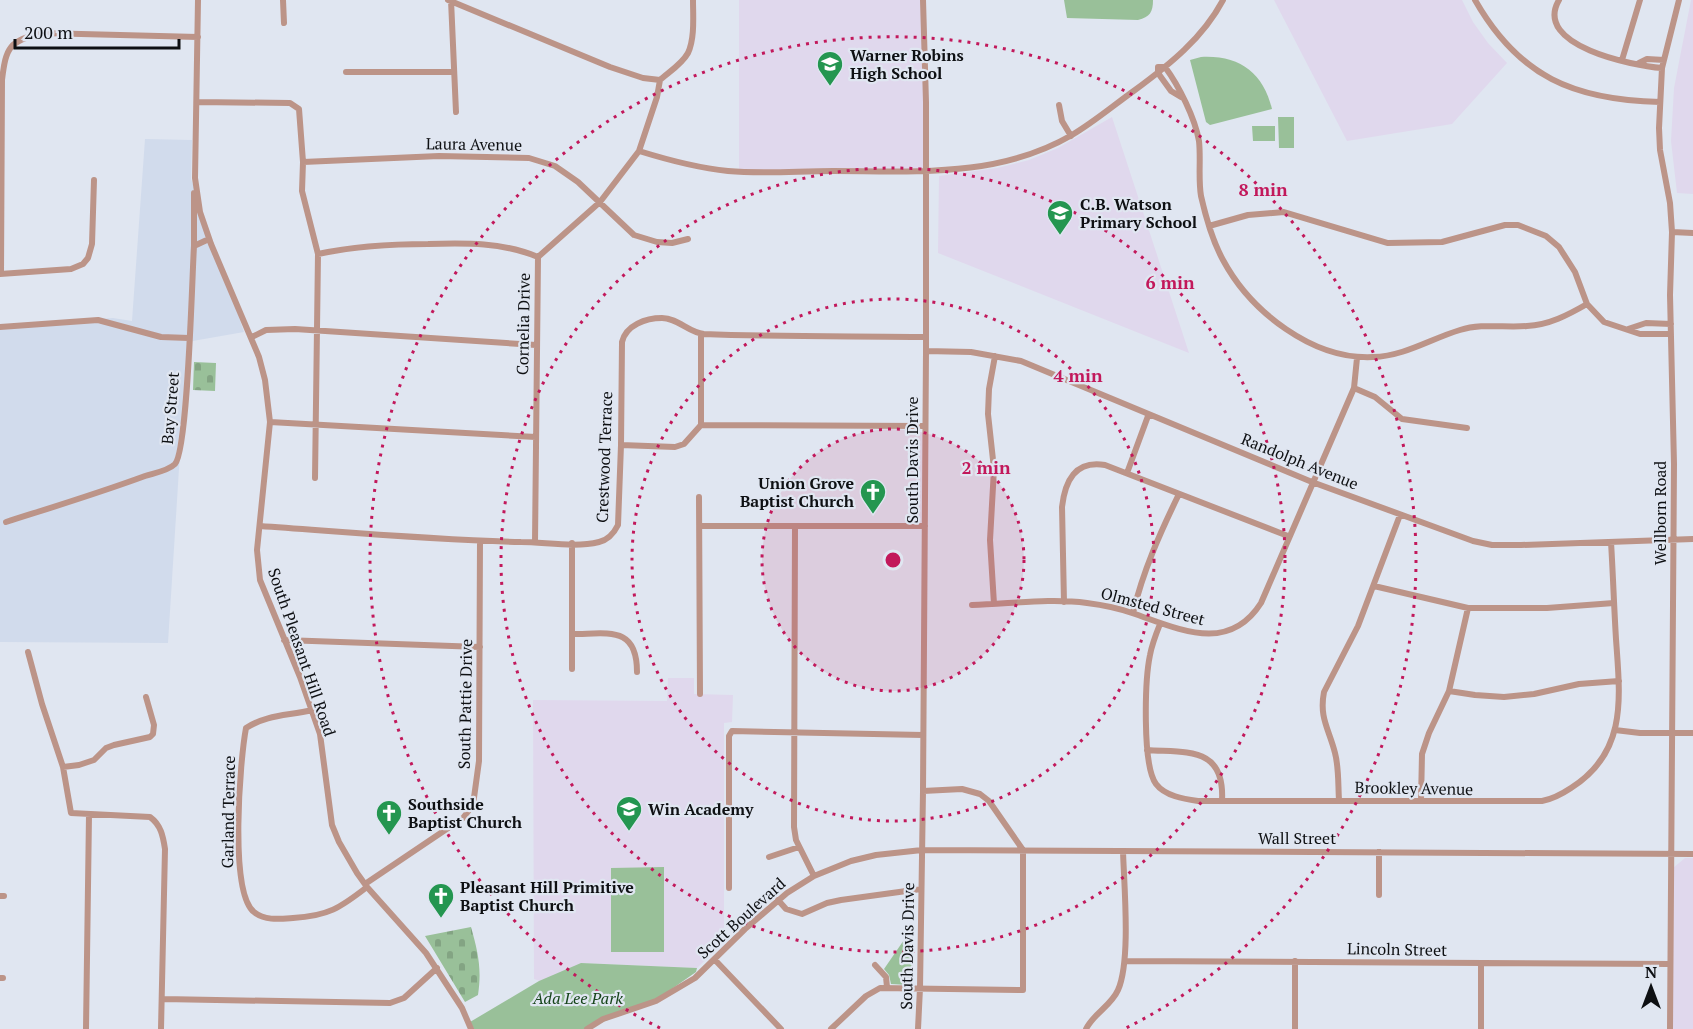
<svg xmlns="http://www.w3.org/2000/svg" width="1693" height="1029" viewBox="0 0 1693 1029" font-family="'PT Serif',serif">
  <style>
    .built { fill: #d1dbec }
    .education { fill: #e0d8ed }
    .green { fill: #99c099 }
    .cemetery { fill: url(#cemetery-stones) }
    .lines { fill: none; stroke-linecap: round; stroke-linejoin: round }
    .minor { stroke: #bc9488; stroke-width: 6 }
    .ring { fill: none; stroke: #c2185b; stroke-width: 3; stroke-dasharray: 3 6 }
    .labels { text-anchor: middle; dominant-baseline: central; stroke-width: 4.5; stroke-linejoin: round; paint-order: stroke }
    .poi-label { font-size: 16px; font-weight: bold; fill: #0e1013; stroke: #e0e6f1; text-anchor: start }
    .street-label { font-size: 16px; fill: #0e1013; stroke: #e0e6f1 }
    .park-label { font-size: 16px; font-style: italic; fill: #16451a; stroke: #e0e6f1 }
    .centre { fill: #c2185b; stroke: #e0e6f1; stroke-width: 3 }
    .ring-label { font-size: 18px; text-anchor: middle; font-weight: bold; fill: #c2185b; stroke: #e0e6f1; stroke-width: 4.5; stroke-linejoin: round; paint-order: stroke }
  </style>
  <defs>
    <pattern id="cemetery-stones" width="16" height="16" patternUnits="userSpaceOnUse" patternTransform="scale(1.5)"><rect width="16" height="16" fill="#99c099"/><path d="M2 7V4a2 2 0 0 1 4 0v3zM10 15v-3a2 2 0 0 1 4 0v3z" fill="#83a483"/></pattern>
  </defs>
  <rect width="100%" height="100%" fill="#e0e6f1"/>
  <path class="built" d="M145 139 192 140 191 179 244 332 187 342 168 643 0 642V326L113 318 132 321Z"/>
  <path class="education" d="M739 0H924L926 172 739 171Z
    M1274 0H1462L1473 22 1488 43 1507 63 1452 124 1347 141Z
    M1691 0H1693V194L1677 193 1671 141 1674 88Z
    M1112 117 1189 353 938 253 939 176 997 168 1029 160 1058 148Z
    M668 678H694V694L733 695 732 722 724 723V942L697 968 582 963 540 981 534 979 533 700 667 701Z
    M1685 858H1693V1029H1673V868Z"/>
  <path class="green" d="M1064 0H1153C1153 12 1150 17 1138 20L1067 18Z
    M1201 57C1239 55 1263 72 1272 109L1210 125 1206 122 1190 60Z
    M1278 117H1294V148H1279Z
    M1252 126H1275V141H1253Z
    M664 867V952H611V868Z
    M906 937H913L912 980 908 985 891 984 889 975 884 969Z
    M581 963 697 968 696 972 656 1000 586 1029H474L470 1022 539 981Z"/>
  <path class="cemetery" d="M194 362 216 363 215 391 193 390Z
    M471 927C478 952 482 969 478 995L465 1002 425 936Z"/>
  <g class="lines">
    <path class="minor" d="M198 0 195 178 200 212 211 244 259 357 265 380 270 422 257 550 260 580 300 677 320 734 332 825 339 842 357 873 367 887 426 953 462 1008 471 1029
      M283 0 284 23
      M448 0 610 67 643 78 660 80C669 72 682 64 688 53 695 38 693 16 693 0
      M451 0 456 112
      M1475 0C1519 77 1574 100 1660 102
      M1559 0C1532 46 1634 66 1662 68
      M1622 60 1640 0
      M1639 63 1647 59 1664 60
      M346 72H454
      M1158 73V67H1165C1179 86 1195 118 1199 141 1201 159 1198 178 1201 196 1206 218 1212 240 1223 260 1251 312 1313 360 1373 357 1405 356 1430 339 1460 330 1482 323 1505 328 1527 326 1549 325 1568 315 1587 304
      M1158 73 1171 91 1181 97
      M197 102 290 103 299 109 303 162 302 191 318 254 315 478
      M1059 105 1062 121 1071 136
      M639 151C668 160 698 168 728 171 763 174 798 171 833 171 915 171 998 178 1072 135 1094 122 1114 105 1135 90 1169 65 1203 38 1223 0
      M303 162 439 156 529 158 555 166 578 182 634 235 657 242 672 243 688 239
      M1209 226 1248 215 1284 212 1388 243 1442 242 1505 225H1518L1546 236 1559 247 1575 272 1587 304 1604 322 1640 334H1671
      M1672 232 1693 233
      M194 246V193
      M318 254C355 246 390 244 428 244 466 243 502 242 538 257
      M0 274 71 269 83 264 88 258 92 244 94 180
      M1 274 2 80C6 47 9 41 42 33L198 37
      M0 327 98 320 161 337 189 338
      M1628 329 1646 323 1671 324
      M252 337 266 330 295 329 536 345
      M926 351 971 352 1021 361 1312 482 1473 541 1492 545H1521L1693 539
      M1354 388 1375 397 1402 419 1467 428
      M270 422 536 437
      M701 425 925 426
      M621 445 675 447 684 444 701 425V334
      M1127 473 1148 416
      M699 497 700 694
      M6 522C53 507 99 493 145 476 154 473 168 471 175 464 188 450 192 277 194 246L209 239
      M260 526C346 532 434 540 521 542 545 542 575 548 599 542 608 540 614 533 618 525L621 445 622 342C626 325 646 318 662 318 678 318 689 333 704 334 778 337 852 336 926 337
      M700 526H925
      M795 526 794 827 796 840 814 876
      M535 542 538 257 600 202 639 151 657 97 660 80
      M1374 586 1468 608H1547L1614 603
      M1064 602 1062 507C1065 481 1075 460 1105 465L1288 536
      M994 604 990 540 994 469 988 414 989 389 995 356
      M972 605C1010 604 1050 598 1087 603 1103 605 1118 608 1132 613 1177 628 1228 655 1261 603L1354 388 1357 358
      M1133 613C1143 571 1160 533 1179 494
      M1160 624C1156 634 1152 644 1150 655 1145 679 1142 765 1156 784 1165 796 1184 799 1198 801H1542C1553 799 1562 794 1571 788 1628 752 1620 697 1616 639 1614 607 1613 574 1611 542
      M572 634C608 634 637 625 637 672
      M284 640 480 647
      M28 652 42 704 63 767 71 813 150 817C161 825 163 836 165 849L161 1029
      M572 669V543
      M1449 691 1475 695 1504 697 1534 694 1579 684 1619 681
      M312 710C288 716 268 714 246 728 240 760 229 892 254 912 265 921 280 919 293 918 328 916 340 908 367 887
      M1615 730 1640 733H1693
      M1147 750C1187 753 1225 746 1222 801
      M63 767 79 765 94 760 106 748 114 745 150 737 153 734 154 725 146 697
      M1339 800C1338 785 1339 768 1335 753 1329 729 1319 718 1324 692L1358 626 1400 515
      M1421 801 1422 754 1429 733 1449 691 1468 608
      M1379 852V895
      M769 857 799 847
      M365 884 463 818 473 805 479 761 480 541
      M729 888V736L732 731 923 735
      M0 896H4
      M778 900 786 909 802 914 827 903 841 900 921 889
      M715 960 781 1029
      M1125 961 1670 964
      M875 965 886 977 887 987
      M0 978H3
      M163 999 390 1003 404 998 437 968
      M86 1029 89 815
      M587 1029 603 1019 656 1001 695 978 745 929 787 893 814 876 851 861 876 855 922 850 1693 854
      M831 1029 866 996 880 988 1023 990V850L989 801 980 794 962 789 923 791
      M918 1029 920 988 923 791 926 351V102L923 0
      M1086 1029C1094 1013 1111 1006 1118 990 1131 961 1124 885 1123 851
      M1295 1029V961
      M1481 1029V965
      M1670 1029 1674 464 1670 295 1672 232 1670 203 1660 150 1659 128 1662 68 1679 0"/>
  </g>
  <circle cx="893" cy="560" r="131" fill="#c2185b" fill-opacity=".12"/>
  <g class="ring">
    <circle cx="893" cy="560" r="131"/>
    <circle cx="893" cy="560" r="261"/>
    <circle cx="893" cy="560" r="392"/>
    <path d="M660 1028A523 523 0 1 1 1126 1028"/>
  </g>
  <defs>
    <g id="school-pin" transform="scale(1.35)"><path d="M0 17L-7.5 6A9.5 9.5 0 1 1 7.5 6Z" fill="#249650" stroke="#e0e6f1"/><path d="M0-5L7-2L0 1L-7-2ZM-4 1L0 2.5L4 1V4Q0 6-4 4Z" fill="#fff"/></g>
    <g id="church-pin" transform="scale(1.35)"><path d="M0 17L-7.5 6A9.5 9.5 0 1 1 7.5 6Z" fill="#249650" stroke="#e0e6f1"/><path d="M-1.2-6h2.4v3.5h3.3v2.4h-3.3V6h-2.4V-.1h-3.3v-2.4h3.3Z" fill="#fff"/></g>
  </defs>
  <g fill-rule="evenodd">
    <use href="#school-pin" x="830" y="64"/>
    <use href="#school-pin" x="1060" y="213"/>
    <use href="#church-pin" x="873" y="492"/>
    <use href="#school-pin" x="629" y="809"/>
    <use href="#church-pin" x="389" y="813"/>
    <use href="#church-pin" x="441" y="896"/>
  </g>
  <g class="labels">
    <g class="poi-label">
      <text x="850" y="55">Warner Robins<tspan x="850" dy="18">High School</tspan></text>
      <text x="1080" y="204">C.B. Watson<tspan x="1080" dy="18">Primary School</tspan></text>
      <text x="854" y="483" text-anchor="end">Union Grove<tspan x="854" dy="18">Baptist Church</tspan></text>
      <text x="408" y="804">Southside<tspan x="408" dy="18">Baptist Church</tspan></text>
      <text x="648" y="809">Win Academy</text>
      <text x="460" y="887">Pleasant Hill Primitive<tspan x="460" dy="18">Baptist Church</tspan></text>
    </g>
    <g class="street-label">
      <text transform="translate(474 144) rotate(1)">Laura Avenue</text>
      <text transform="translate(523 324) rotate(-89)">Cornelia Drive</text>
      <text transform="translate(170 408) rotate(-85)">Bay Street</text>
      <text transform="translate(604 457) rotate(-88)">Crestwood Terrace</text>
      <text transform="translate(912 460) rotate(-90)">South Davis Drive</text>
      <text transform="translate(1300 461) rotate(22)">Randolph Avenue</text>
      <text transform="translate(1660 513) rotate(-90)">Wellborn Road</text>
      <text transform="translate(1153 606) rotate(15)">Olmsted Street</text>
      <text transform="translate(302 652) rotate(71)">South Pleasant Hill Road</text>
      <text transform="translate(465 704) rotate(-89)">South Pattie Drive</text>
      <text transform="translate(1414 788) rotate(1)">Brookley Avenue</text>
      <text transform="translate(228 812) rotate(-89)">Garland Terrace</text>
      <text x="1297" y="838">Wall Street</text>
      <text transform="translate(741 918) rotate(-42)">Scott Boulevard</text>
      <text transform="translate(907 946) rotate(-89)">South Davis Drive</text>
      <text transform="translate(1397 949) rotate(1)">Lincoln Street</text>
    </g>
    <g class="park-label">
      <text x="578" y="998">Ada Lee Park</text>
    </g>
  </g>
  <circle cx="893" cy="560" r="9" class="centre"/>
  <g class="ring-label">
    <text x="1263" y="196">8 min</text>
    <text x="1170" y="289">6 min</text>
    <text x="1078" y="382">4 min</text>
    <text x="986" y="474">2 min</text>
  </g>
  <g transform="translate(1651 987)" stroke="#e0e6f1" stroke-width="4.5" paint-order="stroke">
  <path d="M0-4.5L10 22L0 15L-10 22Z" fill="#0e1013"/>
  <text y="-9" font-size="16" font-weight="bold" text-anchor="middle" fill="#0e1013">N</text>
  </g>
  <path d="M15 39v9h164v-9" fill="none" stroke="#0e1013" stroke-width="3"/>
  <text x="24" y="39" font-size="18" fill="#0e1013" stroke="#e0e6f1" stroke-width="4.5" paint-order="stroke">200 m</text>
</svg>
